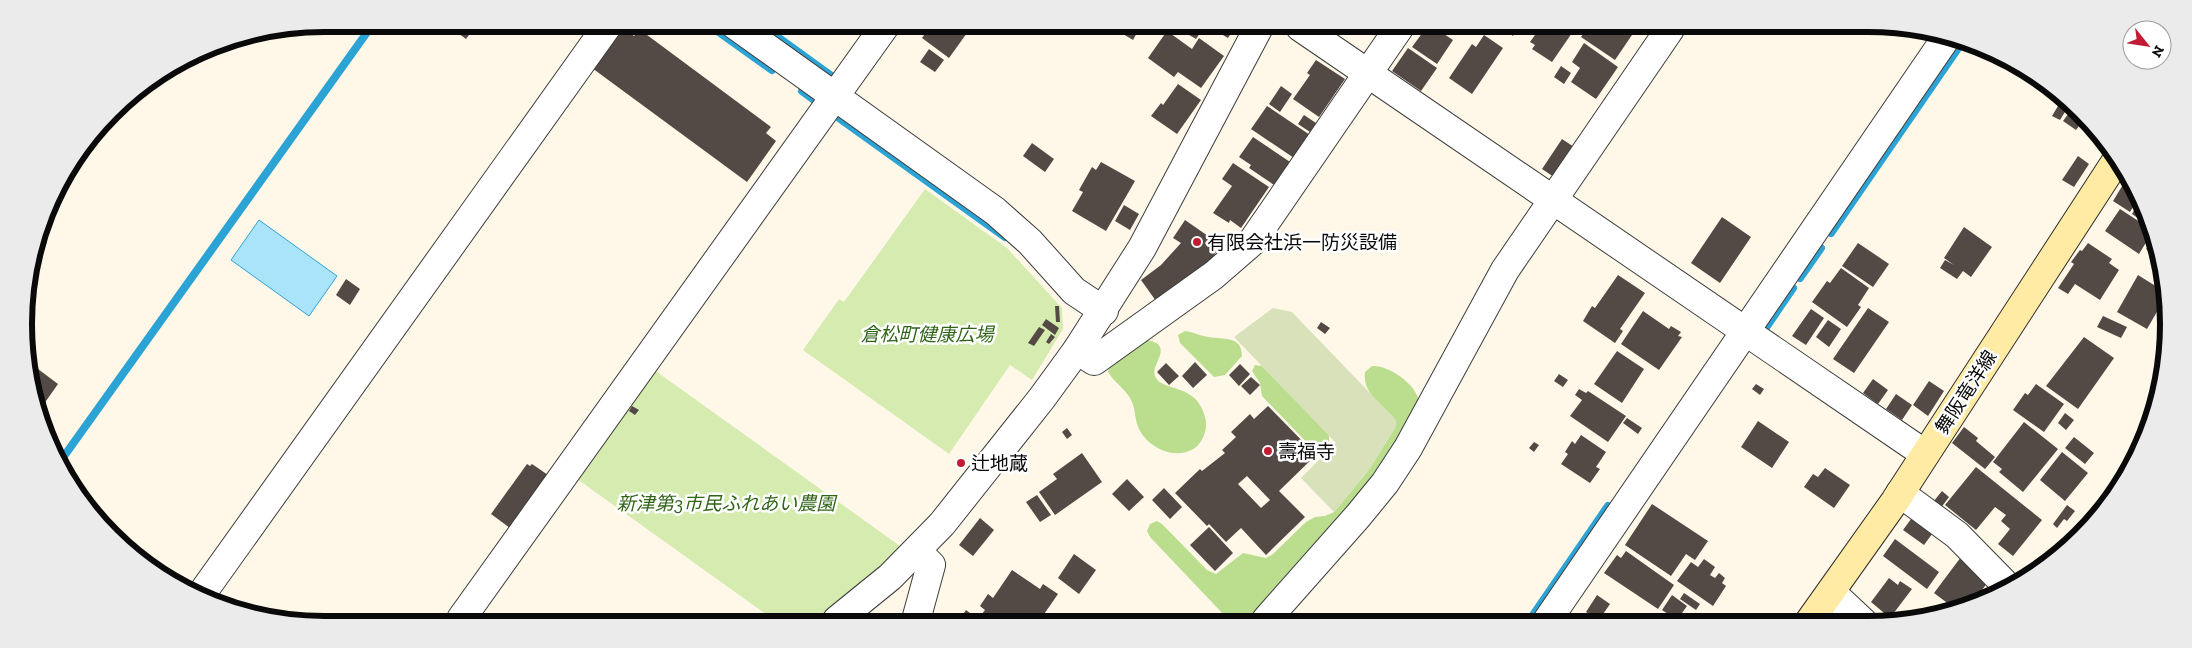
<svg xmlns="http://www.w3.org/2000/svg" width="2192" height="648" viewBox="0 0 2192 648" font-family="'Zilla Slab','Noto Sans JP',serif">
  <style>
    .green { fill: #d5ebb0 }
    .forest { fill: #badd8e }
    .cemetery { fill: #d8e1b9 }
    .water { fill: #a9e4fa; stroke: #2ba3d5 }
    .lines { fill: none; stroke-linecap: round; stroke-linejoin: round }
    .stream { stroke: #2ba3d5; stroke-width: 8 }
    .building { fill: #534a46; fill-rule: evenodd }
    .minor-casing { stroke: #3d3d3d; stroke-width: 30 }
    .tertiary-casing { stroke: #3d3d3d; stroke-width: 30 }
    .secondary-casing { stroke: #2c2c2c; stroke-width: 30 }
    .minor { stroke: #fff; stroke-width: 28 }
    .tertiary { stroke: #fff; stroke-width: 28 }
    .secondary { stroke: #ffeba3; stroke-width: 28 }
    .poi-dot { fill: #c21b34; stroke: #fff; stroke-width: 2 }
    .labels { text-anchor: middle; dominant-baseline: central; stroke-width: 5; stroke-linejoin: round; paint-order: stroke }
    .poi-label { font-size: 19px; fill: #0a0a0a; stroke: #fff; text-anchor: start }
    .park-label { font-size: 19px; font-style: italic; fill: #306518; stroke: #fff }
    .street-label { font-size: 19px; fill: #0a0a0a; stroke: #fff }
    .rim { fill: none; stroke: #0a0a0a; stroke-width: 6 }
  </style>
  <rect width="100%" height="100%" fill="#fff8e8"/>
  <path class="green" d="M925 189 1007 248 1062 308 1063 329 1032 380 1010 365 949 454 803 350 839 299 844 302Z
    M650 367 900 546 889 560 853 591 815 620H774L573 476Z"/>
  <path class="forest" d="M1185 331C1193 332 1200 336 1209 337 1223 340 1242 335 1242 356L1225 375 1214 377 1180 343 1178 335Z
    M1148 340C1175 346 1150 364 1155 376 1161 393 1199 381 1206 421 1207 430 1203 442 1195 448 1174 462 1144 446 1137 424 1134 413 1136 410 1130 398 1124 388 1114 382 1108 372L1110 365 1142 341Z
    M1255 365 1262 366 1329 435V447L1324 451 1314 450 1262 396 1260 383 1252 371Z
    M1372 366C1389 365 1416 384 1419 401L1377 478 1256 616C1246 622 1235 622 1225 616L1150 537 1147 531 1150 524 1157 521 1162 524 1207 570 1216 574 1243 553 1266 558 1273 554 1306 522 1315 517 1325 516 1334 512 1368 471 1395 428 1396 422 1393 417C1381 404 1362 392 1365 372Z"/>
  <path class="cemetery" d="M1273 308 1292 312 1393 417 1396 422 1395 428 1368 471 1334 512 1301 478 1336 443 1234 337Z"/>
  <path class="water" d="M259 220 337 276 309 316 231 260Z"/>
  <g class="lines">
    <path class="stream" d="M709 25 772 70
      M761 25 837 80
      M802 91 817 102
      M839 118 1005 237
      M1831 233 1961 44
      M1800 278 1821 248
      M1765 329 1793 288
      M62 459 373 24
      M1529 621 1608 506"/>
  </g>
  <path class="building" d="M446 24H487L481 33 474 28 466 39Z
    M930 26H972L949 58 922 38Z
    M622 27 634 36 639 29 771 127 766 133 776 141 747 182 592 68Z
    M1120 27H1144L1141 33 1138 31 1133 40 1118 31Z
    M1187 27H1197L1202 30 1196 39 1184 32Z
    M1209 27H1235L1228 38Z
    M1426 28H1435L1453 40 1437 64 1412 47Z
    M1502 28H1518L1513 36Z
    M1540 28H1565L1572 33 1552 62 1532 49 1535 45 1530 42Z
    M1587 28H1622L1632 35 1615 60 1581 37Z
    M1167 31 1192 49 1199 38 1224 56 1201 88 1178 72 1174 77 1148 58Z
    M1484 35 1503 48 1472 94 1449 78 1472 44 1476 47Z
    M1584 43 1618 67 1596 99 1571 82 1580 68 1572 62Z
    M1408 48 1437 68 1421 91 1392 71Z
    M929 49 944 60 935 72 920 62Z
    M1316 60 1345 79 1319 117 1293 99 1310 75 1307 73Z
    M1561 66 1571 73 1564 84 1554 77Z
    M1178 84 1201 100 1177 134 1151 116 1161 103 1163 105Z
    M1281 86 1292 94 1280 112 1269 104Z
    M2061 101 2068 107 2060 120 2052 116Z
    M1267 106 1310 135 1294 158 1251 129Z
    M2071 110 2082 122 2076 130 2063 121Z
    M1304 115 1316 123 1310 132 1298 124Z
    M1253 137 1293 164 1277 187 1249 168 1251 165 1239 157Z
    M1562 139 1574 147 1554 177 1542 169Z
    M1032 143 1054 159 1045 172 1023 156Z
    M2078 156 2089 164 2074 187 2062 180Z
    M1101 162 1135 181 1106 231 1072 211 1083 192 1079 190 1092 167 1096 170Z
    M1233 163 1269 187 1241 228 1230 220 1229 223 1213 213 1232 186 1222 179Z
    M2124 183 2130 187 2136 202 2130 212 2113 201Z
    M1124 205 1139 214 1130 230 1115 221Z
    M2137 205 2145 223 2132 214Z
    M2120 209 2146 226 2150 236 2139 254 2105 231Z
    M1722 217 1751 237 1720 283 1691 263Z
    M1185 220 1221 245 1209 263 1156 301 1141 280 1161 265 1181 243 1173 238Z
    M1964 227 1992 247 1971 277 1963 271 1957 279 1940 268 1945 260 1954 265 1944 258Z
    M2152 241 2158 255 2160 260 2146 249Z
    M1858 243 1889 264 1873 287 1842 266Z
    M2088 243 2112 259 2109 263 2119 270 2100 300 2075 284 2068 294 2058 288 2074 264 2071 262 2080 250 2082 251Z
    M1841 268 1869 288 1858 305 1861 307 1847 327 1812 302 1827 281 1830 283Z
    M1618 275 1645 293 1620 329 1623 331 1615 343 1583 321 1592 306 1595 308Z
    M2138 275 2162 290V303L2147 329 2117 312Z
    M346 279 360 289 350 305 336 295Z
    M1055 306H1059L1060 322H1056Z
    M1868 308 1889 322 1854 373 1833 359Z
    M1811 309 1824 318 1806 345 1792 336Z
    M1643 311 1669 329 1671 326 1681 332 1678 336 1682 337 1659 370 1621 344Z
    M2103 316 2127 327 2121 338 2097 327Z
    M1046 319 1059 328 1055 335 1042 325Z
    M1828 320 1841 329 1829 347 1816 337Z
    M1321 322 1330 328 1325 334 1317 328Z
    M1039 327 1045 330 1034 346 1028 343Z
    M1051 334 1055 337 1049 344 1046 342Z
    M2084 337 2114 358 2078 409 2046 386Z
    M1617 351 1644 369 1622 403 1594 384Z
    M1195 362 1207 375 1193 388 1182 376Z
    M1166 363 1179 376 1169 385 1157 372Z
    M1240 364 1250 374 1239 386 1229 375Z
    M34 366 58 384 39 411 34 402 31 370Z
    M1559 374 1568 380 1563 387 1554 381Z
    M1251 377 1260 385 1250 395 1241 386Z
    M1873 379 1888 390 1878 404 1863 393Z
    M1929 381 1944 391 1928 416 1913 405Z
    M1756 384 1764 389 1760 395 1752 389Z
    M2036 384 2064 404 2044 432 2013 410 2025 393 2028 395Z
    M1579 389 1586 393 1588 391 1626 416 1608 442 1570 416 1582 400 1575 395Z
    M1896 394 1912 405 1902 420 1886 409Z
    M632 406 639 410 635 415 629 411Z
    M1268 406 1316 455 1279 491 1305 517 1266 555 1241 528 1226 542 1209 524 1207 526 1175 493 1200 469 1202 471 1225 453 1222 450 1236 437 1231 432 1250 414 1254 419ZM1247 476 1270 500 1261 508 1238 484Z
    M2065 413 2074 420 2066 430 2058 423Z
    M1627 418 1642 428 1638 434 1623 423Z
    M1758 421 1789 442 1772 468 1741 447Z
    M2024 422 2058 449 2023 492 1999 472 2002 469 1993 462Z
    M1964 427 1978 438 1976 441 1995 457 1985 469 1952 443Z
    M1067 428 1072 435 1067 439 1062 432Z
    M1581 435 1606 452 1596 467 1600 469 1590 483 1561 464 1568 454 1565 452 1572 441 1575 444Z
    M2074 437 2094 453 2085 464 2065 448Z
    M1534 442 1539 445 1534 452 1529 448Z
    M2062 452 2088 473 2065 501 2040 480Z
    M1082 453 1102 482 1055 515 1039 492 1057 479 1053 474Z
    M960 458 966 463 962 468 956 464Z
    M527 464 530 466 532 464 548 475 514 531 491 514Z
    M1976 467 2042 520 2013 556 1998 544 2010 529 2001 521 2006 515 1995 507 1976 530 1945 505Z
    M1825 468 1850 485 1834 508 1804 487 1813 474 1818 477Z
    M1127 479 1144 497 1129 511 1112 494Z
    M1164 488 1182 507 1170 519 1152 500Z
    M2107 490 2111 493 2082 534 2074 528Z
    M1942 491 1949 497 1937 513 1929 507Z
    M1037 495 1051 515 1040 522 1026 502Z
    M1652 504 1708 541 1695 560 1686 554 1671 576 1625 545Z
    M2067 505 2075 511 2067 521 2064 519 2057 528 2053 524Z
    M1914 515 1935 530 1924 545 1903 530Z
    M980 518 994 530 973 556 959 545Z
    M1209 527 1233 553 1215 571 1190 545Z
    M1895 539 1939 572 1927 589 1883 556Z
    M1626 551 1674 585 1658 609 1604 573 1617 555 1621 558Z
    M1074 554 1096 570 1079 594 1058 578Z
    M1961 557 1990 579 1977 597 1981 599 1954 608 1934 593Z
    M1704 559 1715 567 1710 575 1715 578 1719 573 1725 578 1722 583 1726 586 1713 606 1677 581 1691 562 1698 567Z
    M1012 570 1040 589 1043 584 1058 594 1040 620 1034 616 1031 620H959L966 610 978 619 985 610 980 606 988 594 993 598Z
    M1889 578 1898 585 1900 581 1912 589 1890 618 1871 602Z
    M1684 593 1700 604 1696 610 1680 599Z
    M1597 595 1610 604 1599 620 1586 612Z
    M1672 595 1687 606 1677 620 1662 610Z"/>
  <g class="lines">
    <g class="minor-casing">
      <path id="minor" d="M735 25 995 211 1030 242 1074 291 1104 311
        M1077 350 1094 361 1214 275 1252 242 1399 28
        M1900 493 1957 535 2009 588
        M203 592 608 25
        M1831 592 1863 622
        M461 619 885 26
        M916 620 931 565 917 551
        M1266 620 1358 516 1385 483 1408 448 1505 270 1670 29
        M1547 621 1946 38"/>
    </g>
    <g class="tertiary-casing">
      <path id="tertiary" d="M1300 27 1925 454
        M837 620 890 577 942 524 1042 398 1077 350 1142 248 1259 27"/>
    </g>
    <g class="secondary-casing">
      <path id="secondary" d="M1809 622 1895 501 2118 158"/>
    </g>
    <use href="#minor" class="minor"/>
    <use href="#tertiary" class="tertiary"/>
    <use href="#secondary" class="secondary"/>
  </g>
  <g class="poi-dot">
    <circle cx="1197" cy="242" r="5"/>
    <circle cx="1268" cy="451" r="5"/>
    <circle cx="961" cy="463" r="5"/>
  </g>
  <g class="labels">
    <g class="poi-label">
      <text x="1207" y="242">有限会社浜一防災設備</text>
      <text x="1278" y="451">壽福寺</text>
      <text x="971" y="463">辻地蔵</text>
    </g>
    <g class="park-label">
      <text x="927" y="334">倉松町健康広場</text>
      <text x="726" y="503">新津第3市民ふれあい農園</text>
    </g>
    <g class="street-label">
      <text transform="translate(1966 392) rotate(-57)">舞阪竜洋線</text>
    </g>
  </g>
  <path d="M0 0H2192V648H0ZM324 32H1868A292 292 0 0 1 2160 324V324A292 292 0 0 1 1868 616H324A292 292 0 0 1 32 324V324A292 292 0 0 1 324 32Z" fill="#ebebeb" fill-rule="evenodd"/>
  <path class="rim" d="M324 32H1868A292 292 0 0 1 2160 324V324A292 292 0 0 1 1868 616H324A292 292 0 0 1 32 324V324A292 292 0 0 1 324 32Z"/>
  <g transform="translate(2147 45) rotate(120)"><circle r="24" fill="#ffffff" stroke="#9d9d9d"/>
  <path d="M0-4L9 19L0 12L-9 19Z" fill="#c21b34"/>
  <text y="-8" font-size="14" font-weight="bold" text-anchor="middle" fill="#0a0a0a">N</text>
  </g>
</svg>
